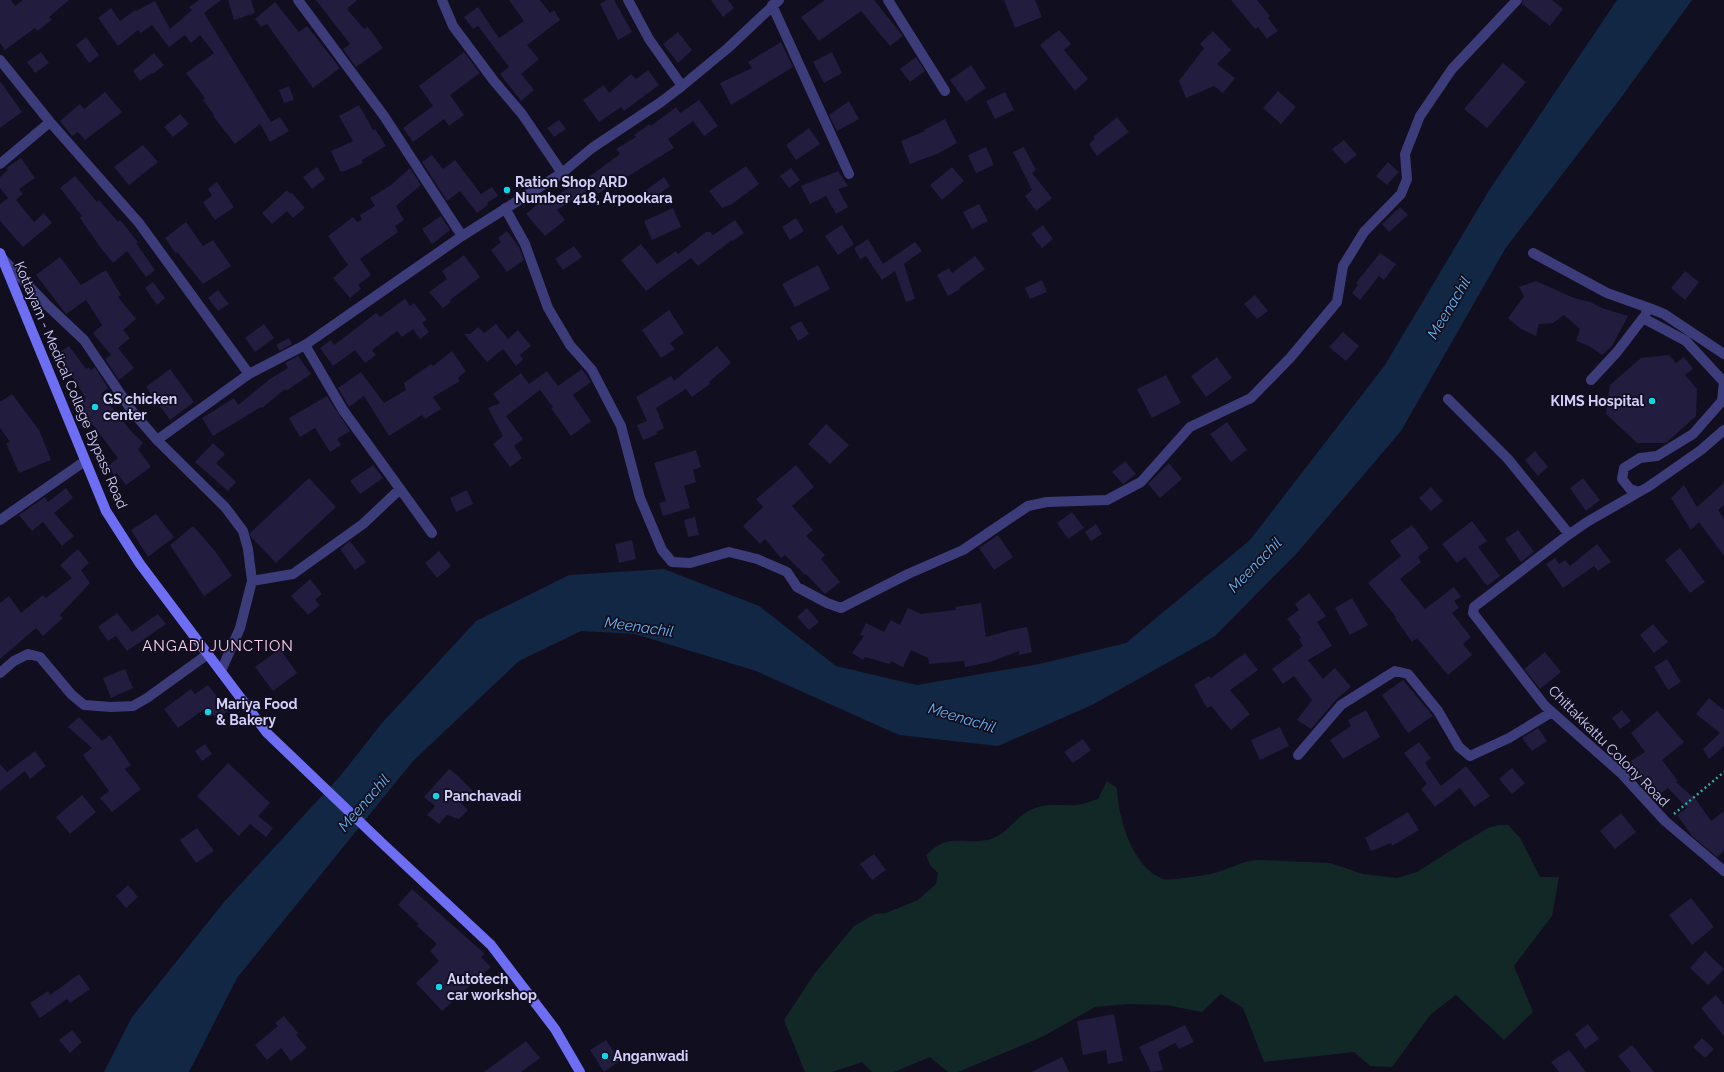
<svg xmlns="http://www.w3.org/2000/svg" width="1724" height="1072" viewBox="0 0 1724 1072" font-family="Raleway,sans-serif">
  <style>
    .green { fill: #122827 }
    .water { fill: #122744 }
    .building { fill: #221c3e }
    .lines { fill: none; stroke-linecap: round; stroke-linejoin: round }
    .path { stroke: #36a89f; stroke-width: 2.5; stroke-dasharray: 2 3; stroke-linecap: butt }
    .minor { stroke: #3d3c7a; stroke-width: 10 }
    .secondary { stroke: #6e6ef4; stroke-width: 10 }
    .poi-dot { fill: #11d5e6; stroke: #110e1f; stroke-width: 1.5 }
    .labels { text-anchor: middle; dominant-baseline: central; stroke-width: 3.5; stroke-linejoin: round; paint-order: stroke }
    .poi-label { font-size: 14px; font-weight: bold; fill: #d3cffb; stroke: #110e1f; text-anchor: start }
    .street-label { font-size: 14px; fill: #d3cffb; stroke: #110e1f }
    .water-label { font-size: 15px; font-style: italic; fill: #65b5f4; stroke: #110e1f }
    .neighbourhood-label { font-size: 15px; letter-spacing: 1px; fill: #fcd1ed; stroke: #110e1f }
  </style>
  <rect width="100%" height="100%" fill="#110e1f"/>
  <path class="green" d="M1107 781 1117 788C1118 818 1132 867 1163 879 1168 881 1205 875 1211 874 1228 870 1241 861 1258 860L1330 863 1363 874 1397 878 1417 872 1461 844 1488 828 1498 825H1508L1520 838 1540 877H1559L1552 916 1514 966 1533 1012 1504 1040 1456 995 1431 1014 1392 1067 1370 1066 1354 1052 1264 1062 1243 1008 1221 994 1202 1012 1166 1005 1127 1004 1095 1007 1042 1037 958 1072H948L930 1057 894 1072H872L862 1062 832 1072H805L784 1020 815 973 854 926 875 914 886 913 918 900 936 884 938 873 930 865 926 855C952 829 966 849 996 837 1008 832 1019 813 1035 808 1048 803 1064 806 1077 805 1084 804 1091 801 1098 799Z"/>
  <path class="water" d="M1617 0H1692L1620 99 1505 249 1401 431 1297 553 1215 636 1092 705 998 746 899 735 756 671 635 634 581 631 519 661 413 761 237 978 189 1072H104L132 1017 224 902 341 775 382 723 476 621 569 575 664 569 759 606 836 666 917 685 1039 664 1126 643 1250 540 1385 365 1488 192Z"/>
  <path class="building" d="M0 0H11L15 6 23 0H69L49 17 52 20 37 31 35 28 5 50 0 43Z
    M199 0H221L204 13 271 122 280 117 289 131 270 142 260 124 235 144 213 116 214 115 203 100 205 98 186 73 214 53 200 35 191 43 185 35 169 47 152 25 141 33 138 30 118 46 98 18 111 8 120 21 135 10 136 11 155 1 170 29 192 10 189 7Z
    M228 0H251L255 13 234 20Z
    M316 0H357L347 9 364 29 368 27 383 48 356 67 343 49 350 44Z
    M509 0H540L550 13 554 10 560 20 527 45 539 59 521 74 534 90 521 101 500 74 509 67 478 26 473 29 464 17 478 7 499 38 524 21Z
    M606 0H614L632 32 618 40 600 4Z
    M711 0H728L734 8 723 17Z
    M825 0H874L903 36 890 46 861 11 819 41 801 17Z
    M1004 0H1035L1042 17 1015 28Z
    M1231 0H1257L1270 16 1268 18 1278 31 1267 39 1258 27 1255 29Z
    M1523 0H1552L1563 9 1550 26 1522 4Z
    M275 2 299 32 307 26 340 68 313 88 267 24 261 27 255 19Z
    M1059 30 1071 44 1064 50 1088 79 1075 91 1040 45Z
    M1213 31 1231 50 1217 64 1235 78 1223 93 1214 86 1186 98 1179 81 1204 48 1200 44Z
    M678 32 692 50 678 63 663 44Z
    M86 37 99 55 89 63 76 45Z
    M781 42 793 67 731 105 720 83 752 68 748 62Z
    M41 52 49 63 35 73 27 62Z
    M464 52 480 73 450 95 464 115 449 126 444 119 413 142 403 128 433 106 419 86Z
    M832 52 842 73 824 83 813 62Z
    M154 53 164 65 153 74 152 73 140 81 133 71Z
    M916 57 925 71 910 82 900 69Z
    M1503 63 1526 82 1487 128 1464 109Z
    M971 65 986 88 966 102 950 80Z
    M648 70 659 85 624 111 621 107 599 122 583 100 604 85 609 93 631 74 636 79Z
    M0 81 22 112 0 128Z
    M289 86 294 100 284 103 279 90Z
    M1278 91 1296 107 1281 124 1263 108Z
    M105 92 122 112 85 140 78 132 72 136 60 121 80 104 84 109Z
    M1005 92 1014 110 995 119 986 101Z
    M699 100 718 126 704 136 693 121 668 139 674 148 625 178 624 175 598 194 593 187 557 210 565 220 545 236 526 214 546 197 549 200 577 183 578 185 620 154 616 149 636 137 634 135 650 124 651 126 676 107 680 113Z
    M849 101 859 119 837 131 829 115Z
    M359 105 373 130 375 129 386 146 362 160 363 163 345 171H340L331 151 353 141 339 116Z
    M180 114 189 124 173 137 164 127Z
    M1117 117 1129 132 1097 156 1089 144 1095 139 1093 137Z
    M945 119 957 143 937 154 910 164 901 141 925 131 924 130Z
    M559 120 566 129 554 137 547 128Z
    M809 128 820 144 796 160 786 145Z
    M1344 140 1357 155 1345 164 1332 149Z
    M143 145 158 162 129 185 114 167Z
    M986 147 994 165 976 173 968 155Z
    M1024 147 1036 170 1032 173 1052 198 1036 211 1025 196 1032 190 1013 152Z
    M432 155 443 169 455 160 481 194 492 187 498 196 487 203 488 205 477 213 460 191 447 201 422 162Z
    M21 158 35 178 19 189 23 194 16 200 34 222 44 213 52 223 23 247 0 221V204L8 198 0 188V177L8 170 6 168Z
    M1388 162 1399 172 1387 185 1376 176Z
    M746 166 759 184 732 204 722 208 709 191Z
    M317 167 325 179 312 189 303 177Z
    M952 167 964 181 942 200 930 185Z
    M410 168 421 185 396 206 404 220 395 226 398 232 360 259 371 275 358 285 361 289 350 298 333 278 348 265 328 236 353 217 357 222 362 220 360 215 375 206 370 198 391 185Z
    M791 168 800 180 789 188 780 176Z
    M838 171 848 186 838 189 848 207 836 214 826 196 810 204 801 186Z
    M75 176 97 202 99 200 118 222 120 220 138 242 136 243 155 270 146 277 127 251 113 263 100 247 80 218 82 216 60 188Z
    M664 177 670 186 652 199 645 191Z
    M217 182 234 207 215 220 203 202 212 196 208 189Z
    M287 190 290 194 292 193 305 208 293 218 287 211 272 224 262 213Z
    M979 204 988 221 972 229 963 212Z
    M1400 207 1408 215 1389 232 1382 224Z
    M673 208 681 227 652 240 644 221Z
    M441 216 450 230 432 244 422 229Z
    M796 218 804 231 790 240 782 227Z
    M735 220 744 233 733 241 732 240 698 266 691 258 646 291 621 260 641 244 657 264 676 251 678 254 706 232H710L713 235Z
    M186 222 203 246 213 240 231 266 203 284 177 252 176 254 165 238Z
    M842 225 854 244 838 255 825 236Z
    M1043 225 1053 239 1042 248 1031 234Z
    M507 231 519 247 524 260 507 272 491 250 501 242 498 238Z
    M868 239 883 264 915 242 922 251 904 264 915 299 906 302 895 271 882 280 866 256 860 259 854 248Z
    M574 246 582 257 563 270 555 259Z
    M1380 253 1396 264 1384 280 1379 276 1360 300 1352 293 1358 285 1356 283Z
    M464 255 480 277 450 300 451 302 443 308 429 292 447 279 442 271Z
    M975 256 985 269 959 288 960 289 948 296 937 275 949 268 952 273Z
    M60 257 81 285 106 270 121 295 118 297 136 319 123 330 130 338 118 348 134 368 119 380 105 359 111 355 93 333 102 325 86 300 66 314 36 275Z
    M818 265 830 289 795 307 782 284Z
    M1685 271 1699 282 1685 300 1671 288Z
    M1042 280 1047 292 1030 299 1025 288Z
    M1536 281 1574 298 1590 302 1602 308 1628 316 1612 346 1602 355 1589 346 1576 341 1580 329 1564 315 1553 323 1539 324 1536 336 1521 329 1508 318 1524 296 1519 287Z
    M153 282 165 298 157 305 145 288Z
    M218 290 229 304 218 311 208 298Z
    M1255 295 1268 311 1257 319 1244 304Z
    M405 299 410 306 414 303 427 320 422 323 429 332 420 339 413 329 402 337 397 331 372 350 376 355 365 363 355 350 333 366 320 348 331 340 334 345 376 313 380 317Z
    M669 310 684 333 670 343 675 349 661 358 642 330Z
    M801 321 809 334 798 341 790 327Z
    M264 324 274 338 255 352 245 338Z
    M496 324 508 339 518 330 531 346 520 355 523 360 516 366 503 349 487 362 464 334H470L478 327 484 333Z
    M1343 332 1359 346 1346 361 1329 347Z
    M289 338 292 344 280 351 276 345Z
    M69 346 86 369 89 367 91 370 95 367 108 388 101 394 131 431 143 443 138 449 151 467 126 485 117 473 114 475 108 466 118 458 77 404 86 398 57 354Z
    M717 346 731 363 709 382 710 384 692 397 686 389 656 408 664 428 656 432 658 434 643 440 637 425 647 421 636 397 671 376 674 381Z
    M452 351 466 371 458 378 460 381 433 397 441 409 425 419 422 415 389 436 364 396 349 407 338 388 361 372 384 403 406 390 404 383 431 364 433 366Z
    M1669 355 1676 363 1684 357 1693 369 1685 375 1697 389 1696 416 1666 443H1637L1606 414 1610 385 1641 358Z
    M298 356 311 374 286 391 285 389 262 408 261 407 213 436 202 418 234 398 238 405 270 379 288 368 285 363Z
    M1217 357 1232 378 1206 397 1191 376Z
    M170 369 194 402 170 420 146 387Z
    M582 369 591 382 573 395 591 421 571 436 551 408 553 407 540 390 506 416 523 439 514 446 522 458 510 467 493 444 503 436 488 408 500 403 493 394 521 373 529 384 547 371 558 386Z
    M1166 375 1181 403 1152 418 1137 389Z
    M12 394 39 430 51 460 19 473 6 443 10 442 0 428V402Z
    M327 396 350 431 337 439 341 445 330 452 315 428 300 437 289 418Z
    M1227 422 1247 450 1231 462 1210 434Z
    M826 424 849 445 830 464 808 444Z
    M213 443 225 454 216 463 236 482 228 491 195 462Z
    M696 450 701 467 693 470 696 482 684 486 690 508 663 516 659 503 666 501 654 463Z
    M1535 451 1548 467 1538 476 1525 460Z
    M1125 461 1136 474 1123 484 1112 472Z
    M1169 463 1182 479 1160 498 1148 484Z
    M373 465 383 478 360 494 350 481Z
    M796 465 814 487 792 506 813 530 806 536 825 555 821 559 840 582 825 594 806 574 805 575 785 555 781 558 765 539 760 544 743 526 763 507 756 499Z
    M309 478 336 507 276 563 251 537 250 533Z
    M1583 478 1600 500 1586 511 1570 488Z
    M1724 483V505L1718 510 1724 519V556L1699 522 1691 530 1671 498 1684 485 1697 507Z
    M1431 487 1443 501 1431 511 1419 498Z
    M66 488 73 498 54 513 74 536 62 546 43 522 32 531 19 515 45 497 48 502Z
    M467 490 473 504 456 512 450 498Z
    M1072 512 1084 528 1068 539 1057 523Z
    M156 514 174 537 148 557 131 530Z
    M695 517 699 535 688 537 684 520Z
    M1472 521 1487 541 1478 547 1500 576 1487 586 1465 557 1457 563 1442 544Z
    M1096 524 1102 534 1091 541 1085 532Z
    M1412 525 1429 548 1418 557 1421 562 1400 579 1425 609 1454 587 1461 597 1454 601 1459 608 1452 613 1471 637 1463 644 1472 655 1448 675 1417 638 1412 642 1395 618 1396 617 1368 583 1401 556 1390 541Z
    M193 526 215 551 232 576 204 596 170 545Z
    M1518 530 1534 552 1521 562 1505 539Z
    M998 535 1013 557 994 570 979 548Z
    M632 540 636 559 619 563 615 544Z
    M350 541 366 562 355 570 340 549Z
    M1597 544 1611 562 1598 571 1594 566 1563 588 1546 564 1555 558 1559 564 1565 560 1570 566Z
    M1680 548 1705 582 1690 593 1665 560Z
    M78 549 89 563 81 570 90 583 60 615 63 618 43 636 36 628 0 659V603L9 596 21 613 43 595 46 598 72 578 60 565Z
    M439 551 451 566 437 578 425 563Z
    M310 579 322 594 315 600 320 605 308 615 291 596Z
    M1309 593 1326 616 1317 622 1332 646 1308 660 1323 679 1335 668 1351 687 1337 699 1311 729 1297 720 1312 700 1294 676 1283 684 1272 669 1303 646 1299 639 1301 638 1287 619 1299 610 1295 604Z
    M1352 598 1368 625 1350 635 1335 608Z
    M981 603 986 637 1011 630 1027 627 1032 652 1019 655V651L990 662 965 667 964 661 929 664 928 658 911 650 903 667 891 661 890 664 865 657 863 660 852 653 864 636 860 635 866 623 884 632 891 620 900 625 908 608 921 614 956 610 955 607Z
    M807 608 819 622 809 630 797 617Z
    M117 613 132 632 158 614 166 624 127 651 116 636 108 641 98 627Z
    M1653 624 1668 642 1654 653 1640 635Z
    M280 649 297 673 273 691 255 667Z
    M1545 652 1561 672 1540 689 1524 669Z
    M1245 653 1258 670 1230 690 1250 714 1231 730 1211 706 1207 708 1194 685 1209 676 1211 678Z
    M1667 659 1681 682 1668 690 1654 667Z
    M125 669 133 688 111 698 103 678Z
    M1403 680 1433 716 1408 733 1382 695Z
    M208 685 228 711 217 720 207 707 178 728 164 709 191 689 195 694Z
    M1709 698 1724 710V746L1709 759 1703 749 1720 733 1696 714Z
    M1366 710 1380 737 1343 759 1330 740 1351 726 1348 720Z
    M1622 710 1631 721 1620 729 1612 718Z
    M1657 711 1684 742 1662 760 1678 781 1676 782 1697 801 1711 821 1724 811V851L1717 857 1692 836 1677 815 1687 808 1668 788 1653 799 1646 791 1629 762 1645 752 1631 733Z
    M79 717 102 741 110 735 131 765 125 769 141 789 112 812 100 798 109 791 83 755 92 748 68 727Z
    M1280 727 1289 746 1260 760 1251 740Z
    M1538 728 1547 741 1532 751 1522 738Z
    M1083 739 1091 750 1073 763 1064 752Z
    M1419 742 1431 758 1425 763 1441 786 1466 766 1490 796 1474 807 1460 788 1435 807 1421 789 1427 784 1404 753Z
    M205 744 212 754 202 761 195 751Z
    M35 751 46 766 30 779 25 771 0 791V764L7 772Z
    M228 763 270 803 258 816 273 828 266 837 250 824 239 836 197 796Z
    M1512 768 1525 783 1512 794 1499 779Z
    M449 769 458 776 473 791 461 803 468 810 459 819 447 815 439 824 427 815 435 806 424 797Z
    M82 795 96 812 70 834 56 817Z
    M1408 812 1419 830 1392 846 1391 843 1371 851 1365 838Z
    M1621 813 1636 832 1615 849 1600 831Z
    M197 828 214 851 196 863 180 840Z
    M874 854 886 870 872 880 860 864Z
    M128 885 138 897 126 908 116 896Z
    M412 889 485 954 481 957 491 967 442 1011 416 983 439 961 430 951 437 944 417 926 419 924 398 905Z
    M1691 898 1714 927 1692 945 1669 915Z
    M1705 951 1724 969 1708 985 1690 968Z
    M79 974 90 989 70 1003 67 999 40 1018 30 1003 48 991 50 995Z
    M1716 995 1724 1005V1036L1701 1008Z
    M1114 1014 1123 1061 1108 1064 1106 1050 1083 1055 1077 1021Z
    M284 1016 298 1033 296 1035 307 1048 291 1061 281 1048 267 1060 255 1045 278 1026 275 1023Z
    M1588 1024 1599 1039 1585 1049 1575 1034Z
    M1185 1025 1194 1042 1179 1049 1175 1043 1158 1052 1163 1070 1151 1072 1139 1047Z
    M72 1030 82 1042 70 1053 59 1040Z
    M1702 1038 1714 1049 1705 1058 1693 1047Z
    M606 1040 620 1061 604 1072 590 1050Z
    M526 1041 540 1058 521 1072H484Z
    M1632 1045 1654 1072H1631L1618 1056Z
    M1569 1050 1586 1072H1559L1551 1062Z
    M1062 1057 1069 1072H1031Z"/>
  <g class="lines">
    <path class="path" d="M1674 814 1724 772"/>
    <path class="minor" d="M298 0 384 116 462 236
      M442 0 453 26 494 81 522 114 562 173
      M628 0 649 39 682 86
      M888 0 945 91
      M772 5 849 174
      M0 60 50 122 139 223 249 374
      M0 164 50 122
      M505 208 525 244 548 308 570 345 592 370 621 426 640 498 662 550 672 562 690 563 729 552 757 559 787 572 797 587 827 603 841 608 908 574 963 550 1028 506 1047 502 1107 500 1141 482 1190 427 1251 398 1290 358 1337 302 1343 266 1364 232 1401 194 1407 179 1405 154 1420 116 1452 69 1517 0
      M1533 253 1607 293 1649 308
      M3 259 48 306 84 340 132 411 157 440 225 507 243 531 248 549 252 581 240 628 221 671
      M1646 313 1649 308 1664 314 1724 354
      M305 345 343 410 432 533
      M1591 380 1617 352 1643 318 1686 341 1724 382 1722 401 1693 434 1657 456 1640 458 1624 468 1622 479 1630 489 1639 492 1648 487 1701 450 1724 430
      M1448 399 1508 459 1569 534
      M157 440 249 374 305 345 462 236 562 173 592 148 661 102 682 86 728 48 779 0
      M1639 492 1587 522 1564 538 1474 607 1473 613 1545 706 1622 774 1665 821 1724 871
      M0 520 85 461
      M252 581 293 574 363 524 399 490
      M0 673 14 661 28 654 40 657 71 694 84 705 111 707 133 706 147 698 208 654
      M1298 755 1341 705 1395 671 1408 674 1438 711 1459 747 1470 756 1509 738 1552 712"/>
    <path class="secondary" d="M0 253 106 511 140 564 267 733 382 843 491 945 555 1029 580 1072"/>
  </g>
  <g class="poi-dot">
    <circle cx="507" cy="190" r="4"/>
    <circle cx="1652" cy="401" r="4"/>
    <circle cx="95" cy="407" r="4"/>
    <circle cx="208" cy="712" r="4"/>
    <circle cx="436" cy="796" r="4"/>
    <circle cx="439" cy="987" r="4"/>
    <circle cx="605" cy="1056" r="4"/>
  </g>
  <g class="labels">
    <g class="poi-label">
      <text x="515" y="182">Ration Shop ARD<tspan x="515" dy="16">Number 418, Arpookara</tspan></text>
      <text x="103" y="399">GS chicken<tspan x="103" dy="16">center</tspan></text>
      <text x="1644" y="401" text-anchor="end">KIMS Hospital</text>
      <text x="216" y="704">Mariya Food<tspan x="216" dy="16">&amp; Bakery</tspan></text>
      <text x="444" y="796">Panchavadi</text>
      <text x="447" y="979">Autotech<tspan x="447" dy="16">car workshop</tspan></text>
      <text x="613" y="1056">Anganwadi</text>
    </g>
    <g class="street-label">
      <text transform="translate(71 385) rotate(67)">Kottayam - Medical College Bypass Road</text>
      <text transform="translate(1609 746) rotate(45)">Chittakkattu Colony Road</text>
    </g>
    <g class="water-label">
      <text transform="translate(1449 308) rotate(-59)">Meenachil</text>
      <text transform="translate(1255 565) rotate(-46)">Meenachil</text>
      <text transform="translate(639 627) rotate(8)">Meenachil</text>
      <text transform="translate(962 718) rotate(17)">Meenachil</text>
      <text transform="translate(364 803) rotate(-49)">Meenachil</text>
    </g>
    <g class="neighbourhood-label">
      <text x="218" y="646">ANGADI JUNCTION</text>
    </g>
  </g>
</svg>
